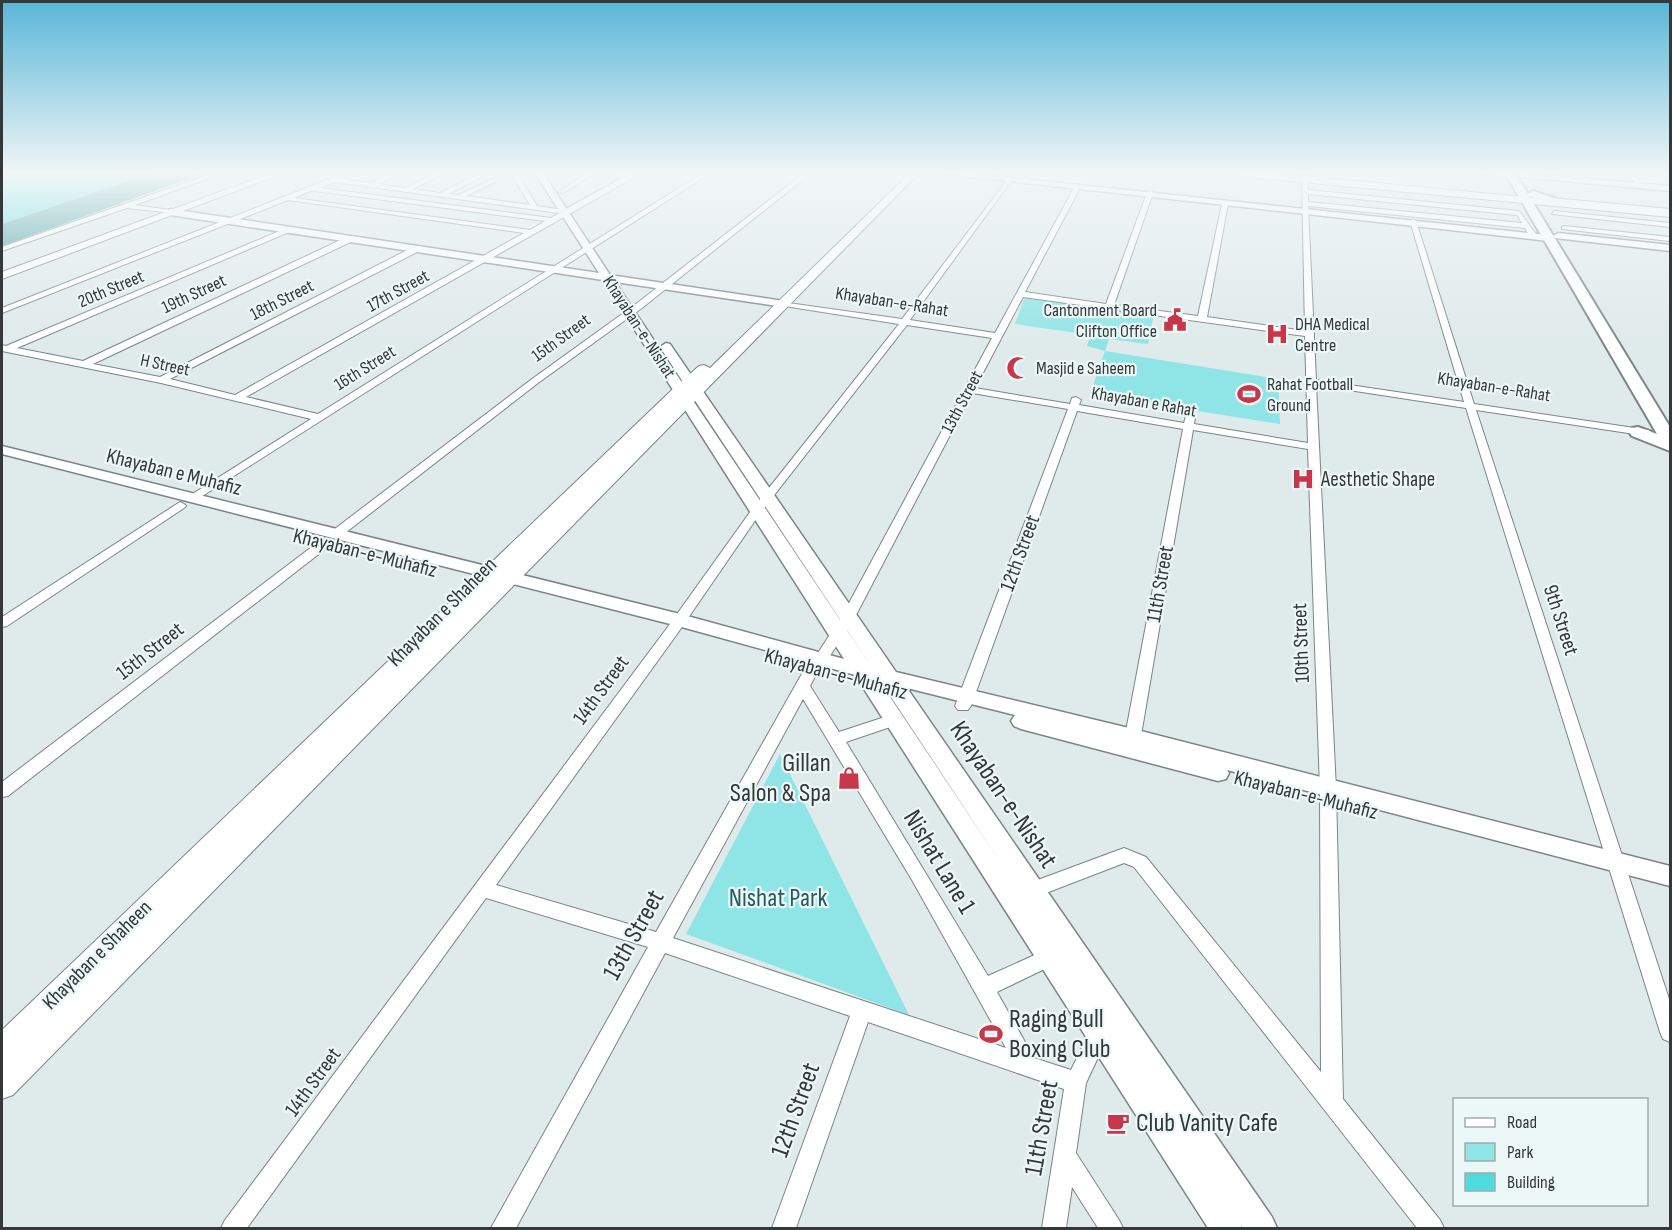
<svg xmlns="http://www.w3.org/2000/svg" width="1672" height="1230" viewBox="0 0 1672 1230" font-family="'Sofia Sans Condensed',sans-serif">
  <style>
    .green { fill: #8fe4e6 }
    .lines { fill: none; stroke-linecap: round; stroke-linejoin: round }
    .minor-casing { stroke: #7b8585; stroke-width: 2 }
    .tertiary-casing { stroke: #7b8585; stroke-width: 3 }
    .secondary-casing { stroke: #7b8585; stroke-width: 2 }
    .primary-casing { stroke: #7b8585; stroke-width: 4 }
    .minor { fill: #fff; fill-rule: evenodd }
    .tertiary { fill: #fff; fill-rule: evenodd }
    .secondary { fill: #fff; fill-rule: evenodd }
    .primary { fill: #fff; fill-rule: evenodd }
    .shaded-wall { fill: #39999b }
    .building { fill: #51dade; stroke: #39999b; stroke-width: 1.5 }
    .labels { text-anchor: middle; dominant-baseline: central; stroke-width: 4.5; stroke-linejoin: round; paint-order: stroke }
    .far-street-label { font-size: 18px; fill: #343838; stroke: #ecf8f8 }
    .far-poi-label { font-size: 18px; fill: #343838; stroke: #ecf8f8; text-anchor: start }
    .street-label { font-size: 21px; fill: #343838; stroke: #ecf8f8 }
    .poi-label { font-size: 21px; fill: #343838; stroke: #ecf8f8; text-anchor: start }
    .near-poi-label { font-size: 26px; fill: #343838; stroke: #ecf8f8; text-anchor: start }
    .near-street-label { font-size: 26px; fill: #343838; stroke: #ecf8f8 }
    .near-park-label { font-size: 26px; fill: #255d5f; stroke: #ecf8f8 }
  </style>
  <rect width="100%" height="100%" fill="#dfeaeb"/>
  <path class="green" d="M1025 296 1154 314 1148 344 1109 339 1105 351 1278 379 1280 424 1090 394 1105 351 1087 346 1091 335 1015 324Z
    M780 754 909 1015 686 934Z"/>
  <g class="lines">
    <g class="minor-casing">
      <path id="minor" d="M213 173H223L135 205 170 210 172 213 127 208 2 251V247Z
        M344 173H354L341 179 371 183 392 173H401L379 184 405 188 436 173H445L413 189 440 193 481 173H490L448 194 458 195 493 179 495 182 466 196 530 205 511 173H517L537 206 564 210 622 178 601 173H638L633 178 246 397 318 414 703 173H711L196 500H188L186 498 311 419 161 383 2 351V345L6 346 289 227 296 229 17 348 83 361 349 236H355V240L93 364 160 377 415 246H421V250L170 379 235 395 524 233 288 200 2 313V308ZM334 182 559 213 551 218 320 188ZM313 190 315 191 545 221 530 230 294 198Z
        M588 173H596L563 193 558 192Z
        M804 173H811L642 308 538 383 340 537H332L330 534 332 531 532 379 636 304Z
        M1626 173H1633L1644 188H1640Z
        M1302 179 1307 180 1308 190 1519 211 1538 237 1531 239 1525 228 1308 206 1316 380 1464 402 1410 221 1413 219 1416 221 1474 404 1648 430 1653 433 1648 436 1476 410 1670 1002V1042L1663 1039 1660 1032 1466 408 1316 385 1336 789 1343 1099 1440 1220 1444 1228H1417L1134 867 1124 863 1033 898 1027 896 1024 890 1027 884 1124 848 1146 857 1321 1072 1320 789 1308 449 1193 430 1139 747 1137 751 1131 753 1125 751 1123 747 1183 429 1077 411 971 706 968 710H958L955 706 1068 409 972 393 855 617 826 662H816L814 659 842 616 992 338 907 325 761 512 677 634 496 885 656 932 808 663H818L820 667 810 686 839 732 894 714 899 716 902 720 899 724 846 742 988 976 1048 949 1055 952 1058 958 1055 964 997 992 1034 1058 1071 1070 1093 1025 1100 1022 1107 1025 1110 1032 1086 1083 1076 1153 1119 1220 1123 1228H1098L1072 1187 1066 1228H1042L1064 1089 868 1022 796 1228H772L850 1016 665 953 516 1228H491L648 947 486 898 247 1228H221L225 1220 667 628 753 508 899 324 784 306H781V302L902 319 1008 179 1011 181 910 320 995 333 1074 188 1077 186 1080 188 1025 292 1106 304 1147 193 1150 191 1153 193 1114 305 1198 316 1222 204 1225 202 1228 204 1207 317 1305 331ZM1308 194 1517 215 1522 223 1308 202ZM1023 297 1305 336 1308 443 1194 424 1195 418 1190 415 1186 416 1184 423 1079 405 1081 400 1076 397 1072 398 1070 404 975 388ZM803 699 912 880 1006 1048 673 938Z
        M1552 198 1670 209V213L1550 201Z
        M1554 211 1670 223V227L1552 214Z
        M1564 226 1670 237V241L1562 229V227Z
        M180 502 184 504 186 506 184 508 7 626 2 627V617Z
        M325 539 331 543 329 546 8 796 2 797V782L321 540Z"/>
    </g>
    <g class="tertiary-casing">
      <path id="tertiary" d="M535 173H543L610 275 784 301 790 304 784 307 615 282 687 390 680 394 673 390 603 280 170 215 165 212 170 209 599 273Z
        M936 173H967L1548 235 1553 238 1548 241Z
        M1476 173H1510L1515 176 1511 178Z
        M1518 173 1670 186V191L1521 177H1518Z
        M1558 233 1670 245V251L1555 238 1553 236Z
        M666 343 670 344 696 382 695 385 690 386 685 385 660 347Z
        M697 389 702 390 896 672 1133 729 1670 866V886L1227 770 1229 773 1226 779 1218 781 1021 729 1014 726 1011 721 1015 715 907 688 1272 1217 1277 1228H1243L1241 1225 1242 1228H1208L855 675 678 626 2 454V446L680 614 844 659 680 402 687 398 694 402 871 666 690 393ZM880 682H881L1001 863Z"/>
    </g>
    <g class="secondary-casing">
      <path id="secondary" d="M271 173H284L2 279V272Z
        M910 173H919L13 1095 2 1099V1030L675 387 699 366 704 365 710 368Z
        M1235 173H1272L1670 211V217L1239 176Z"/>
    </g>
    <g class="primary-casing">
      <path id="primary" d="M1505 173H1515L1528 194 1533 191 1563 201 1557 204 1529 196 1670 427V451L1632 436 1629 432 1632 428 1638 427 1657 434Z"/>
    </g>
    <use href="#minor" class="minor"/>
    <use href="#tertiary" class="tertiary"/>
    <use href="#secondary" class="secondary"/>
    <use href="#primary" class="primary"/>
  </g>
  <path class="shaded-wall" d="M154 173H205L2 246V225Z"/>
  <path class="building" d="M8 173H154L2 225V176Z"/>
  <linearGradient id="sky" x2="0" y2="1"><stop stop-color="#58b6d7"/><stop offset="0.5" stop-color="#f1f6f6"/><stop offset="1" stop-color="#f1f6f6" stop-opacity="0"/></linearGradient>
  <rect width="1672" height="346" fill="url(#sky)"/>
  <defs>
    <g id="civic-bare" transform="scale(1.8)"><path d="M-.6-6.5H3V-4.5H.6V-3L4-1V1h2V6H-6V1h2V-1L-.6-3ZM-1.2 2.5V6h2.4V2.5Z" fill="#c73649" stroke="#ecf8f8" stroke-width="2.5" paint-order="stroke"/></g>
    <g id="hospital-bare" transform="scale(1.8)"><path d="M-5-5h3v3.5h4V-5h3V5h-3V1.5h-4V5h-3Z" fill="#c73649" stroke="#ecf8f8" stroke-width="2.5" paint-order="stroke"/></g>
    <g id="mosque-bare" transform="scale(1.8)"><path d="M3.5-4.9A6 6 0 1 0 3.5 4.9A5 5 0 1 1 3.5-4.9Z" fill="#c73649" stroke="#ecf8f8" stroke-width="2.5" paint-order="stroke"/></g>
    <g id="stadium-bare" transform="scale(1.8)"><path d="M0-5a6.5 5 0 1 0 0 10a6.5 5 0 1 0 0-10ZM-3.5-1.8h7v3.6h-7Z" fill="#c73649" stroke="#ecf8f8" stroke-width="2.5" paint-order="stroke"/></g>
    <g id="shop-bare" transform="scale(1.8)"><path d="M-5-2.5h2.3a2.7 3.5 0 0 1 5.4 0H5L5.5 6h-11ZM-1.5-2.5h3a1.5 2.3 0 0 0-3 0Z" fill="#c73649" stroke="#ecf8f8" stroke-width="2.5" paint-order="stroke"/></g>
    <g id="cafe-bare" transform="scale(1.8)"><path d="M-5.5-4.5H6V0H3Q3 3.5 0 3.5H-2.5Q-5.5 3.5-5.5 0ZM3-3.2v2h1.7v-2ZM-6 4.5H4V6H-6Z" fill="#c73649" stroke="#ecf8f8" stroke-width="2.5" paint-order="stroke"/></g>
  </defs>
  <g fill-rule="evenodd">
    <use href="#civic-bare" x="1175" y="320"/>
    <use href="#hospital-bare" x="1277" y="334"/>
    <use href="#mosque-bare" x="1018" y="368"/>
    <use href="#stadium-bare" x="1249" y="394"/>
    <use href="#hospital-bare" x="1303" y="479"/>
    <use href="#shop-bare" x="849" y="778"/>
    <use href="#stadium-bare" x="991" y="1034"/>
    <use href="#cafe-bare" x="1118" y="1123"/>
  </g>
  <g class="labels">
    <g class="far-street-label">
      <text transform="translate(111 289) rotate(-23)">20th Street</text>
      <text transform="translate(398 291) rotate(-29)">17th Street</text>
      <text transform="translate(194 294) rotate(-25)">19th Street</text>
      <text transform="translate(282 300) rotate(-27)">18th Street</text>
      <text transform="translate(892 302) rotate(9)">Khayaban-e-Rahat</text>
      <text transform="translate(639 327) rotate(57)">Khayaban-e-Nishat</text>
      <text transform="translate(561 338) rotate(-36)">15th Street</text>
      <text transform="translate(165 365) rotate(12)">H Street</text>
      <text transform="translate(365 368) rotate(-32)">16th Street</text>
      <text transform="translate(1494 387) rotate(9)">Khayaban-e-Rahat</text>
      <text transform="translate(962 402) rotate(-62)">13th Street</text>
      <text transform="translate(1144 402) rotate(10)">Khayaban e Rahat</text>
    </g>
    <g class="far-poi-label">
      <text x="1157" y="310" text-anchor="end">Cantonment Board<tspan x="1157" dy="21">Clifton Office</tspan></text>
      <text x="1295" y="324">DHA Medical<tspan x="1295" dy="21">Centre</tspan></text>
      <text x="1036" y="368">Masjid e Saheem</text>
      <text x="1267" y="384">Rahat Football<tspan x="1267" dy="21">Ground</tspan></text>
    </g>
    <g class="street-label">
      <text transform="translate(174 472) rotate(14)">Khayaban e Muhafiz</text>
      <text transform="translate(365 553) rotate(14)">Khayaban-e-Muhafiz</text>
      <text transform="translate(1020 553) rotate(-70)">12th Street</text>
      <text transform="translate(1160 584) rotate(-80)">11th Street</text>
      <text transform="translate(442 612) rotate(-45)">Khayaban e Shaheen</text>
      <text transform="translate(1561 620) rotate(72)">9th Street</text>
      <text transform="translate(1301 643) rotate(-92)">10th Street</text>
      <text transform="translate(150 651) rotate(-38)">15th Street</text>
      <text transform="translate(836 674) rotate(15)">Khayaban-e-Muhafiz</text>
      <text transform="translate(601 690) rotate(-54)">14th Street</text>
      <text transform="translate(1306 795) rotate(14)">Khayaban-e-Muhafiz</text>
      <text transform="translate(97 955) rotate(-45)">Khayaban e Shaheen</text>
      <text transform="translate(313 1082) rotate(-54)">14th Street</text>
    </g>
    <g class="poi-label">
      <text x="1321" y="479">Aesthetic Shape</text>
    </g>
    <g class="near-poi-label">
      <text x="831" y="763" text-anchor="end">Gillan<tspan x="831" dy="30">Salon &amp; Spa</tspan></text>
      <text x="1009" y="1019">Raging Bull<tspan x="1009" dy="30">Boxing Club</tspan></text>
      <text x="1136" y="1123">Club Vanity Cafe</text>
    </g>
    <g class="near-street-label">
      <text transform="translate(1003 795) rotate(56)">Khayaban-e-Nishat</text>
      <text transform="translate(939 862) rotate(59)">Nishat Lane 1</text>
      <text transform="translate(634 935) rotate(-61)">13th Street</text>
      <text transform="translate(796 1110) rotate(-70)">12th Street</text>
      <text transform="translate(1042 1128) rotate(-80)">11th Street</text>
    </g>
    <g class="near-park-label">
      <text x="778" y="898">Nishat Park</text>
    </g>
  </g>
  <rect width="1672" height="1230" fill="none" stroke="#343838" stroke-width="6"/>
  <rect x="1453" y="1098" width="195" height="108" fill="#ecf8f8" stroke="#a2abab" stroke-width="1.5"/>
  <rect x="1465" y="1118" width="30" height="9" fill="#ffffff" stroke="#a2abab" stroke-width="1.5"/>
  <text x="1507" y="1128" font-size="18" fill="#343838">Road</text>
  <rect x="1465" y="1143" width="30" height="18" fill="#8fe4e6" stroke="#a2abab" stroke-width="1.5"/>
  <text x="1507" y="1158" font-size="18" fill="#343838">Park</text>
  <rect x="1465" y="1173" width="30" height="18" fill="#51dade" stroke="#a2abab" stroke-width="1.5"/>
  <text x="1507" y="1188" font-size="18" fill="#343838">Building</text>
</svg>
